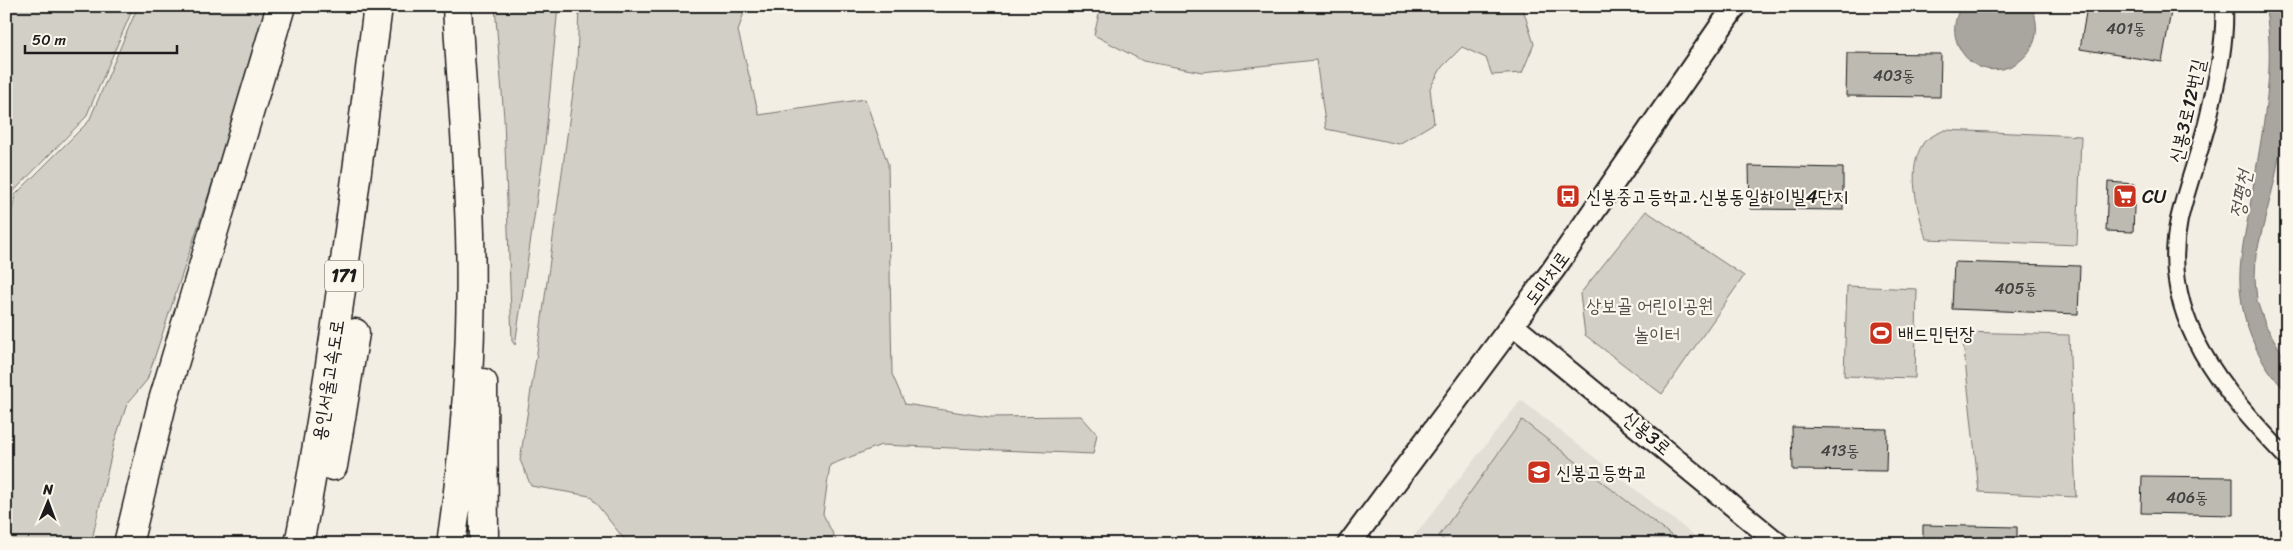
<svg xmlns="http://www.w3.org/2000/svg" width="2293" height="550" viewBox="0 0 2293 550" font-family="Sriracha,'Poor Story',sans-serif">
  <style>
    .built { fill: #e2ded5 }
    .green { fill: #d2cfc6; stroke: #777671 }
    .water { fill: #a9a6a0; stroke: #716f6b }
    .building { fill: #bdbab1; stroke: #1c1c1c }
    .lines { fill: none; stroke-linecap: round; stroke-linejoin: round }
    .minor-casing { stroke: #1c1c1c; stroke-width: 20 }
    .tertiary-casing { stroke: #1c1c1c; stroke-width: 24 }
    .secondary-casing { stroke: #1c1c1c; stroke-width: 26 }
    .motorway-casing { stroke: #1c1c1c; stroke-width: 31 }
    .minor { stroke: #fbf7ec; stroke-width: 16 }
    .tertiary { stroke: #fbf7ec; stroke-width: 20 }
    .secondary { stroke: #fbf7ec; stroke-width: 22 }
    .motorway { stroke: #fbf7ec; stroke-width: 28 }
    .labels { text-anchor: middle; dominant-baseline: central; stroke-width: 4.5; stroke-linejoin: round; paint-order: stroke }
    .number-label { font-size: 16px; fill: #444441 }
    .shield { fill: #fbf7ec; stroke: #5f5e5a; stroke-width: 1 }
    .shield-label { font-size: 18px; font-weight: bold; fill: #1c1c1c }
    .street-label { font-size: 19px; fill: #1c1c1c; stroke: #fbf7ec }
    .poi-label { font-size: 19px; fill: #1c1c1c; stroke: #fbf7ec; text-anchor: start }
    .park-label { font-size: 19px; fill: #53524f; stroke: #fbf7ec }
    .water-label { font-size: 20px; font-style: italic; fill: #545351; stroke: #fbf7ec }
  </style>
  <rect width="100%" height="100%" fill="#f2eee4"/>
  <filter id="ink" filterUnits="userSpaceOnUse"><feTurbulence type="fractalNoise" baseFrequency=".02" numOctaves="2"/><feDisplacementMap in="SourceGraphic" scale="10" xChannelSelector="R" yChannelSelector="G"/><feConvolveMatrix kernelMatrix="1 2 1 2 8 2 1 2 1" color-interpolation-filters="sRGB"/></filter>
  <g filter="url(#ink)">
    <path class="built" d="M1521 400 1705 544H1408Z"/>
    <path class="green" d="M6 6H134L86 117 12 193 6 228Z
      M138 6H268L232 124 147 380 127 404 114 443 91 544H6V250L15 195 89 121Z
      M495 6H558L545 144 515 345 512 341 504 118Z
      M579 6H746L738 31 759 115 865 99 888 164 892 374 905 404 989 417 1081 416 1097 434 1093 454 881 445 830 465 823 514 838 544H628L590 496 531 486 520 460 540 333 577 63Z
      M1101 6H1522L1534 44 1522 73 1492 75 1486 58 1462 47 1442 67 1430 88 1434 123 1399 144 1326 129 1316 60 1202 72 1143 61 1094 35Z
      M1945 130 2081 136 2077 245 1926 239C1918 210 1905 169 1924 142 1929 137 1938 133 1945 130Z
      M1646 211 1744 276 1662 394 1585 335 1580 294Z
      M1847 286 1917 289 1915 378 1844 376Z
      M1962 332 2069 335 2076 497 1979 492Z
      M1522 420 1672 536 1666 544H1448L1439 536Z"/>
    <path class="water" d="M1961 6H2031C2057 60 1983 95 1959 47 1952 33 1954 20 1961 6Z
      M2265 6H2287V109L2275 179 2256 255 2255 278 2257 301 2265 324 2287 362V392C2253 358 2235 308 2241 260 2243 240 2248 220 2251 200 2261 137 2277 69 2265 6Z"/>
    <path class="building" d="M2087 6H2172L2162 62 2080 49Z
      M1847 53 1941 54 1940 97 1846 96Z
      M1749 166 1843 168V210L1750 209Z
      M2108 182 2135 184 2133 232 2106 231Z
      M1954 262 2080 266 2078 314 1952 309Z
      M1792 427 1887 429 1886 471 1793 470Z
      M2142 476 2233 477V515L2141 513Z
      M1923 525 2017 527V544H1923Z"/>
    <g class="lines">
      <g class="minor-casing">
        <path id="minor" d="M2224 6C2226 43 2217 79 2209 115 2201 150 2187 185 2179 220 2158 319 2225 393 2287 458"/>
      </g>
      <g class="tertiary-casing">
        <path id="tertiary" d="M1513 325 1779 544"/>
      </g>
      <g class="secondary-casing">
        <path id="secondary" d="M1349 544 1553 270 1735 6"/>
      </g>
      <g class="motorway-casing">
        <path id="motorway" d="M483 383 484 544
          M333 466 355 333
          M128 544 162 404 281 6
          M299 544C334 366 355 186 378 6
          M451 544C466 442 473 337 470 234 468 158 461 82 457 6"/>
      </g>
      <use href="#minor" class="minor"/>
      <use href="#tertiary" class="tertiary"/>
      <use href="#secondary" class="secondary"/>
      <use href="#motorway" class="motorway"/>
    </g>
  </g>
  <defs>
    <g id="bus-square" transform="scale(1.25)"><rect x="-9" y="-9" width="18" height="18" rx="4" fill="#c8321e" stroke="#fbf7ec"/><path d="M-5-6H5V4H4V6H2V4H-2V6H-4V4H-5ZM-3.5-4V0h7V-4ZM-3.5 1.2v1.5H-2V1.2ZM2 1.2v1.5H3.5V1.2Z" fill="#fff"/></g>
    <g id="supermarket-square" transform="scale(1.25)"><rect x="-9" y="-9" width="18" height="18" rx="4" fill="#c8321e" stroke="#fbf7ec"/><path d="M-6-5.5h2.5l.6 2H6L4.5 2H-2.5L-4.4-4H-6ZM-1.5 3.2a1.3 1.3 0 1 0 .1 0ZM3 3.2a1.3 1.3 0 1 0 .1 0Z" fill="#fff"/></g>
    <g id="stadium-square" transform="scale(1.25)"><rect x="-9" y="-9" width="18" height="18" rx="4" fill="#c8321e" stroke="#fbf7ec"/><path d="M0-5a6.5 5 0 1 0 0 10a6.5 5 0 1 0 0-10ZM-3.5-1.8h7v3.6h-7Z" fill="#fff"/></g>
    <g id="school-square" transform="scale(1.25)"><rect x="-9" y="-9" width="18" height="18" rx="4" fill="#c8321e" stroke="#fbf7ec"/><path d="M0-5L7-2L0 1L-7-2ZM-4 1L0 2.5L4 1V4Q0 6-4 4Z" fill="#fff"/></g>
  </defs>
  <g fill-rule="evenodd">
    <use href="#bus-square" x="1568" y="196"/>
    <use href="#supermarket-square" x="2125" y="196"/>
    <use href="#stadium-square" x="1881" y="333"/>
    <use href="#school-square" x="1539" y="472"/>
  </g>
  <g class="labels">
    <g class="number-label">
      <text x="2126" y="28">401동</text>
      <text x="1894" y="75">403동</text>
      <text x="2016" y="288">405동</text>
      <text x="1840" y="450">413동</text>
      <text x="2187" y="497">406동</text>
    </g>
    <rect class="shield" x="325" y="260.5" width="38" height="31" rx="4"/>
    <g class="shield-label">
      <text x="344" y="276">171</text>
    </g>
    <g class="street-label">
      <text transform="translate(2187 111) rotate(-77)">신봉3로12번길</text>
      <text transform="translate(1547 278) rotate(-54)">도마치로</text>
      <text transform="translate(328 380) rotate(-81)">용인서울고속도로</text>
      <text transform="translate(1647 433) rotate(40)">신봉3로</text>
    </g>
    <g class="poi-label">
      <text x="1586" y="196">신봉중고등학교.신봉동일하이빌4단지</text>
      <text x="2142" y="196">CU</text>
      <text x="1898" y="333">배드민턴장</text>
      <text x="1556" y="472">신봉고등학교</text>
    </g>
    <g class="park-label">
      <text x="1650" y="305">상보골 어린이공원</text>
      <text x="1657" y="334">놀이터</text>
    </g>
    <g class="water-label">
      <text transform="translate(2241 194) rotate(-80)">정평천</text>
    </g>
  </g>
  <rect width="2293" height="550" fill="none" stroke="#fbf7ec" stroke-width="25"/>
  <rect x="12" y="12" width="2268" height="525" fill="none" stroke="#1c1c1c" stroke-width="2" filter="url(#ink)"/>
  <g transform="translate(48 502) rotate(1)" stroke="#fbf7ec" stroke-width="4" paint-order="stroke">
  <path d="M0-4L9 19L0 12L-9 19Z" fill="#1c1c1c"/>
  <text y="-8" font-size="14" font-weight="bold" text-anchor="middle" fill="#1c1c1c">N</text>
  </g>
  <path d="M25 45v8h152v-8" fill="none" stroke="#1c1c1c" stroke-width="2.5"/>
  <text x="32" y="45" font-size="15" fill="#1c1c1c" stroke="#fbf7ec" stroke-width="4" paint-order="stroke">50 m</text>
</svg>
